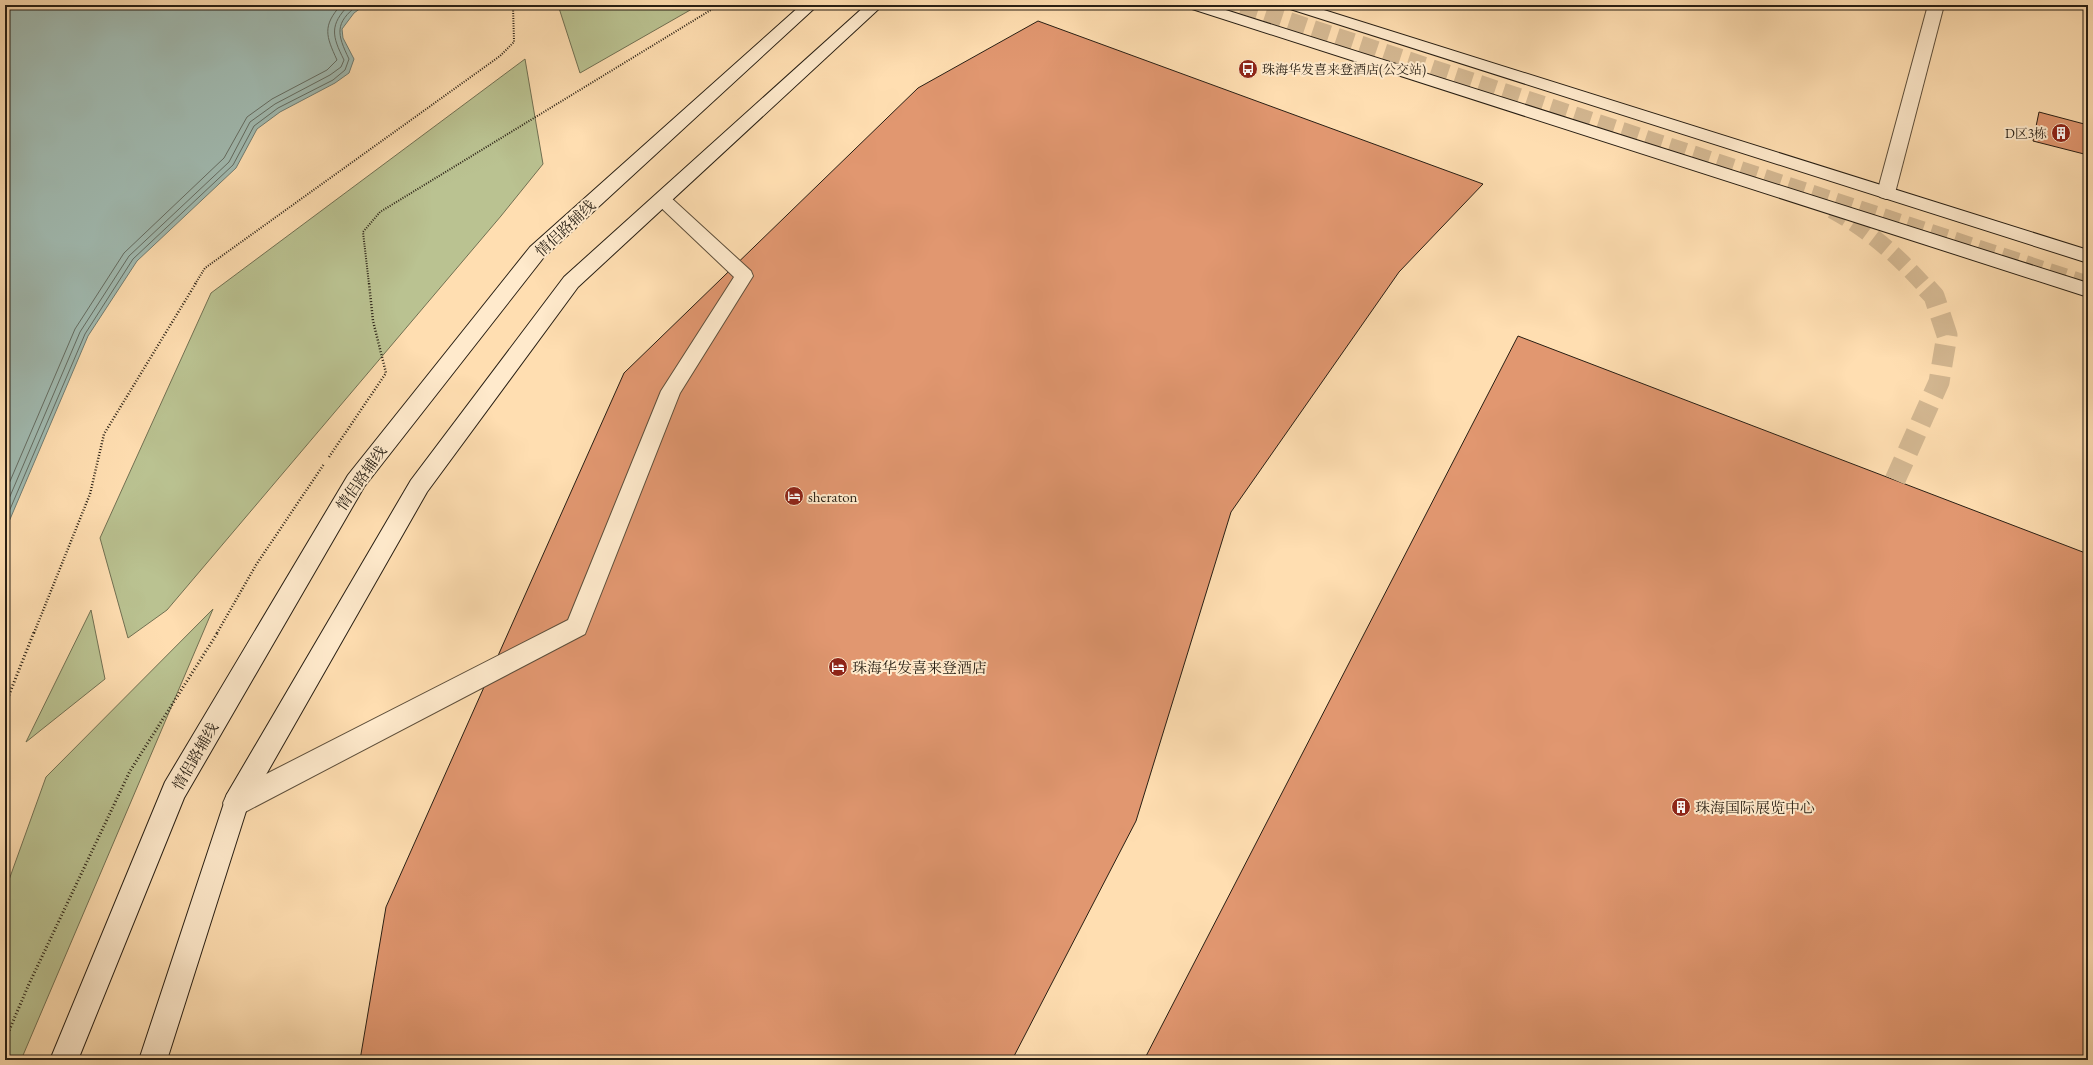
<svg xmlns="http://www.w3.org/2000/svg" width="2093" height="1065" viewBox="0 0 2093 1065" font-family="'EB Garamond','Noto Serif SC',serif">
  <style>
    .green { fill: #bac291; stroke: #717052 }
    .water { fill: #a1bbb2; stroke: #717d73 }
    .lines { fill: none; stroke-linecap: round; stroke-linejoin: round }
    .shore { stroke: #646d63; stroke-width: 1 }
    .building { fill: #e19770; stroke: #281f14 }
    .secondary-tunnel-far1 { stroke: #d4b892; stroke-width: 17; stroke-dasharray: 17 8; stroke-linecap: butt }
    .secondary-tunnel { stroke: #d4b892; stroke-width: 21; stroke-dasharray: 21 10; stroke-linecap: butt }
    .lane-casing { stroke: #5e4f3b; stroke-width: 2 }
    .street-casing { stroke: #5e4f3b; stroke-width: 2 }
    .secondary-casing { stroke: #281f14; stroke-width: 2 }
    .path-far2 { stroke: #281f14; stroke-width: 2; stroke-dasharray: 1 1.5; stroke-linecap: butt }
    .path-far1 { stroke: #281f14; stroke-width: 2.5; stroke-dasharray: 1 2; stroke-linecap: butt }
    .path { stroke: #281f14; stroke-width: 3; stroke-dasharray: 1 2.5; stroke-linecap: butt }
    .lane { fill: #ffeacc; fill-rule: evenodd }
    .street { fill: #ffeacc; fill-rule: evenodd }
    .secondary { fill: #ffeacc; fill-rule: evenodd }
    .labels { text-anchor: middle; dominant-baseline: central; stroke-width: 4; stroke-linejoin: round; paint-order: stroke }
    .far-poi-label { font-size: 13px; fill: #281f14; stroke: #ffeacc; text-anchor: start }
    .street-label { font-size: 15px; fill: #281f14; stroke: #ffeacc }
    .poi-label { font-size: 15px; fill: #281f14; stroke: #ffeacc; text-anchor: start }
  </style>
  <rect width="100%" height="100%" fill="#ffdeb1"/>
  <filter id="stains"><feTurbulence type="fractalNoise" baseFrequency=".005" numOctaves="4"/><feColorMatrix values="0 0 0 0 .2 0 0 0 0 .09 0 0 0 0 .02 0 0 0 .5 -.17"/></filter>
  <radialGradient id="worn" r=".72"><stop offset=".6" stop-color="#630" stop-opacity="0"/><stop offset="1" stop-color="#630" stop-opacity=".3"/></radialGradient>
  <path class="green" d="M558 5H699L580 73Z
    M525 59 543 164 501 216 167 610 128 638 100 538 211 293Z
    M213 609 21 1060H5V891L46 777Z
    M91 610 105 679 26 742Z"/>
  <path class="water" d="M5 5H365L354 13 342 29 343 38 354 59 349 73 335 83 280 112 257 129 236 168 137 261 88 336 5 531Z"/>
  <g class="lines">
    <path class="shore" d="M5 493 75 329 124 253 224 158 247 117 272 99 327 70 337 60C326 36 322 26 341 5
      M5 508 80 332 129 256 229 162 250 122 275 104 330 75 341 67 344 60C332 36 329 25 349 5
      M5 521 85 334 133 259 233 165 254 126 278 108 333 80 345 70 349 59C337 34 334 23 358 5"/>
  </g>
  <path class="building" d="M1724 5H1786L1787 8 1726 9Z
    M1038 21 1483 184 1399 272 1231 512 1136 821 1012 1060H360L386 907 624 373 918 88Z
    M2039 112 2088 125V155L2033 141Z
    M1518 336 2088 554V1060H1144Z"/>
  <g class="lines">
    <path class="secondary-tunnel-far1" d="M1242 5 2087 284
      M1832 210C1868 230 1895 253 1923 284"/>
    <path class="secondary-tunnel" d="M2084 283 2088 284
      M1895 480 1939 382 1947 335 1934 296 1922 283"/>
    <g class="lane-casing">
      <path id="lane" d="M662 193 668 195 751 271 753 276 680 393 585 634 245 812 236 815 227 812 223 803 227 794 568 620 661 391 734 277 656 203 653 199 656 195Z"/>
    </g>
    <g class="street-casing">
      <path id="street" d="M1928 5H1944L1895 193 1892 197 1886 199 1880 197 1877 193Z"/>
    </g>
    <g class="secondary-casing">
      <path id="secondary" d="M801 5H818L544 257 364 487 184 798 78 1060H50L165 782 348 475 530 247Z
        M866 5H883L578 287 427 492 247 808 167 1060H139L227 794 411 480 564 277Z
        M1186 5H1210L2088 283V297L1189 8Z
        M1284 5H1308L2088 250V263L1287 8Z"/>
    </g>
    <path class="path-far2" d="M195 284 205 268 500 56 514 42 513 5
      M369 284 363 232 380 212 719 5"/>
    <path class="path-far1" d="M329 457 386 373 373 321 369 283
      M34 633 90 494 104 434 196 283
      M217 633 256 565 324 464"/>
    <path class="path" d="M5 705 34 632
      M5 1040 29 984 130 771 218 632"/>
    <use href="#lane" class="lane"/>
    <use href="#street" class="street"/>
    <use href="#secondary" class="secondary"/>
  </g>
  <defs>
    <g id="bus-disc" transform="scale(1)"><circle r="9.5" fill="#8f2418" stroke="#ffeacc"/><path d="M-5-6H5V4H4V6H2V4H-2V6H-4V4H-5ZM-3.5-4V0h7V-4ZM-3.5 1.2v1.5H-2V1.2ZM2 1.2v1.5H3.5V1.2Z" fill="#fff"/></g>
    <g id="building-disc" transform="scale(1)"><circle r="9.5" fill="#8f2418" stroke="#ffeacc"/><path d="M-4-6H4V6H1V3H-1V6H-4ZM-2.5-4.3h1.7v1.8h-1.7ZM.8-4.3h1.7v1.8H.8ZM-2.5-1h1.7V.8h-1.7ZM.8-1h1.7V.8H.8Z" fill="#fff"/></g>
    <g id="hotel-disc" transform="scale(1)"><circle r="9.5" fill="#8f2418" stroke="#ffeacc"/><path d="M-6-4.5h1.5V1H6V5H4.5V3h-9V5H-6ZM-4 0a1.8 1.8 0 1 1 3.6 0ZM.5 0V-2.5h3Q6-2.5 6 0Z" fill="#fff"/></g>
  </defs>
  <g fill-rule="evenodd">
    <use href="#bus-disc" x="1248" y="69"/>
    <use href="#building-disc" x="2061" y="133"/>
    <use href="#hotel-disc" x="794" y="496"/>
    <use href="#hotel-disc" x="838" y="667"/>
    <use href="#building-disc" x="1681" y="807"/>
  </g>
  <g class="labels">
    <g class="far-poi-label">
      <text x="1262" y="69">珠海华发喜来登酒店(公交站)</text>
      <text x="2047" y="133" text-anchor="end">D区3栋</text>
    </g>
    <g class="street-label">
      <text transform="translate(565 228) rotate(-43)">情侣路辅线</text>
      <text transform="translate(361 478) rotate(-55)">情侣路辅线</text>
      <text transform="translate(195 756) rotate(-60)">情侣路辅线</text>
    </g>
    <g class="poi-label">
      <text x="808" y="496">sheraton</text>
      <text x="852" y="667">珠海华发喜来登酒店</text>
      <text x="1695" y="807">珠海国际展览中心</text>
    </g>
  </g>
  <rect width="2093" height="1065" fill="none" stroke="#ffdeb1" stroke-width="20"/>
  <rect x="6" y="6" width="2081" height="1053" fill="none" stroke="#281f14" stroke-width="2"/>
  <rect x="10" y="10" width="2073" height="1045" fill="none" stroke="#281f14"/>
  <rect width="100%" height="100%" filter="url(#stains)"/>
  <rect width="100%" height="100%" fill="url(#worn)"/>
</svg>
